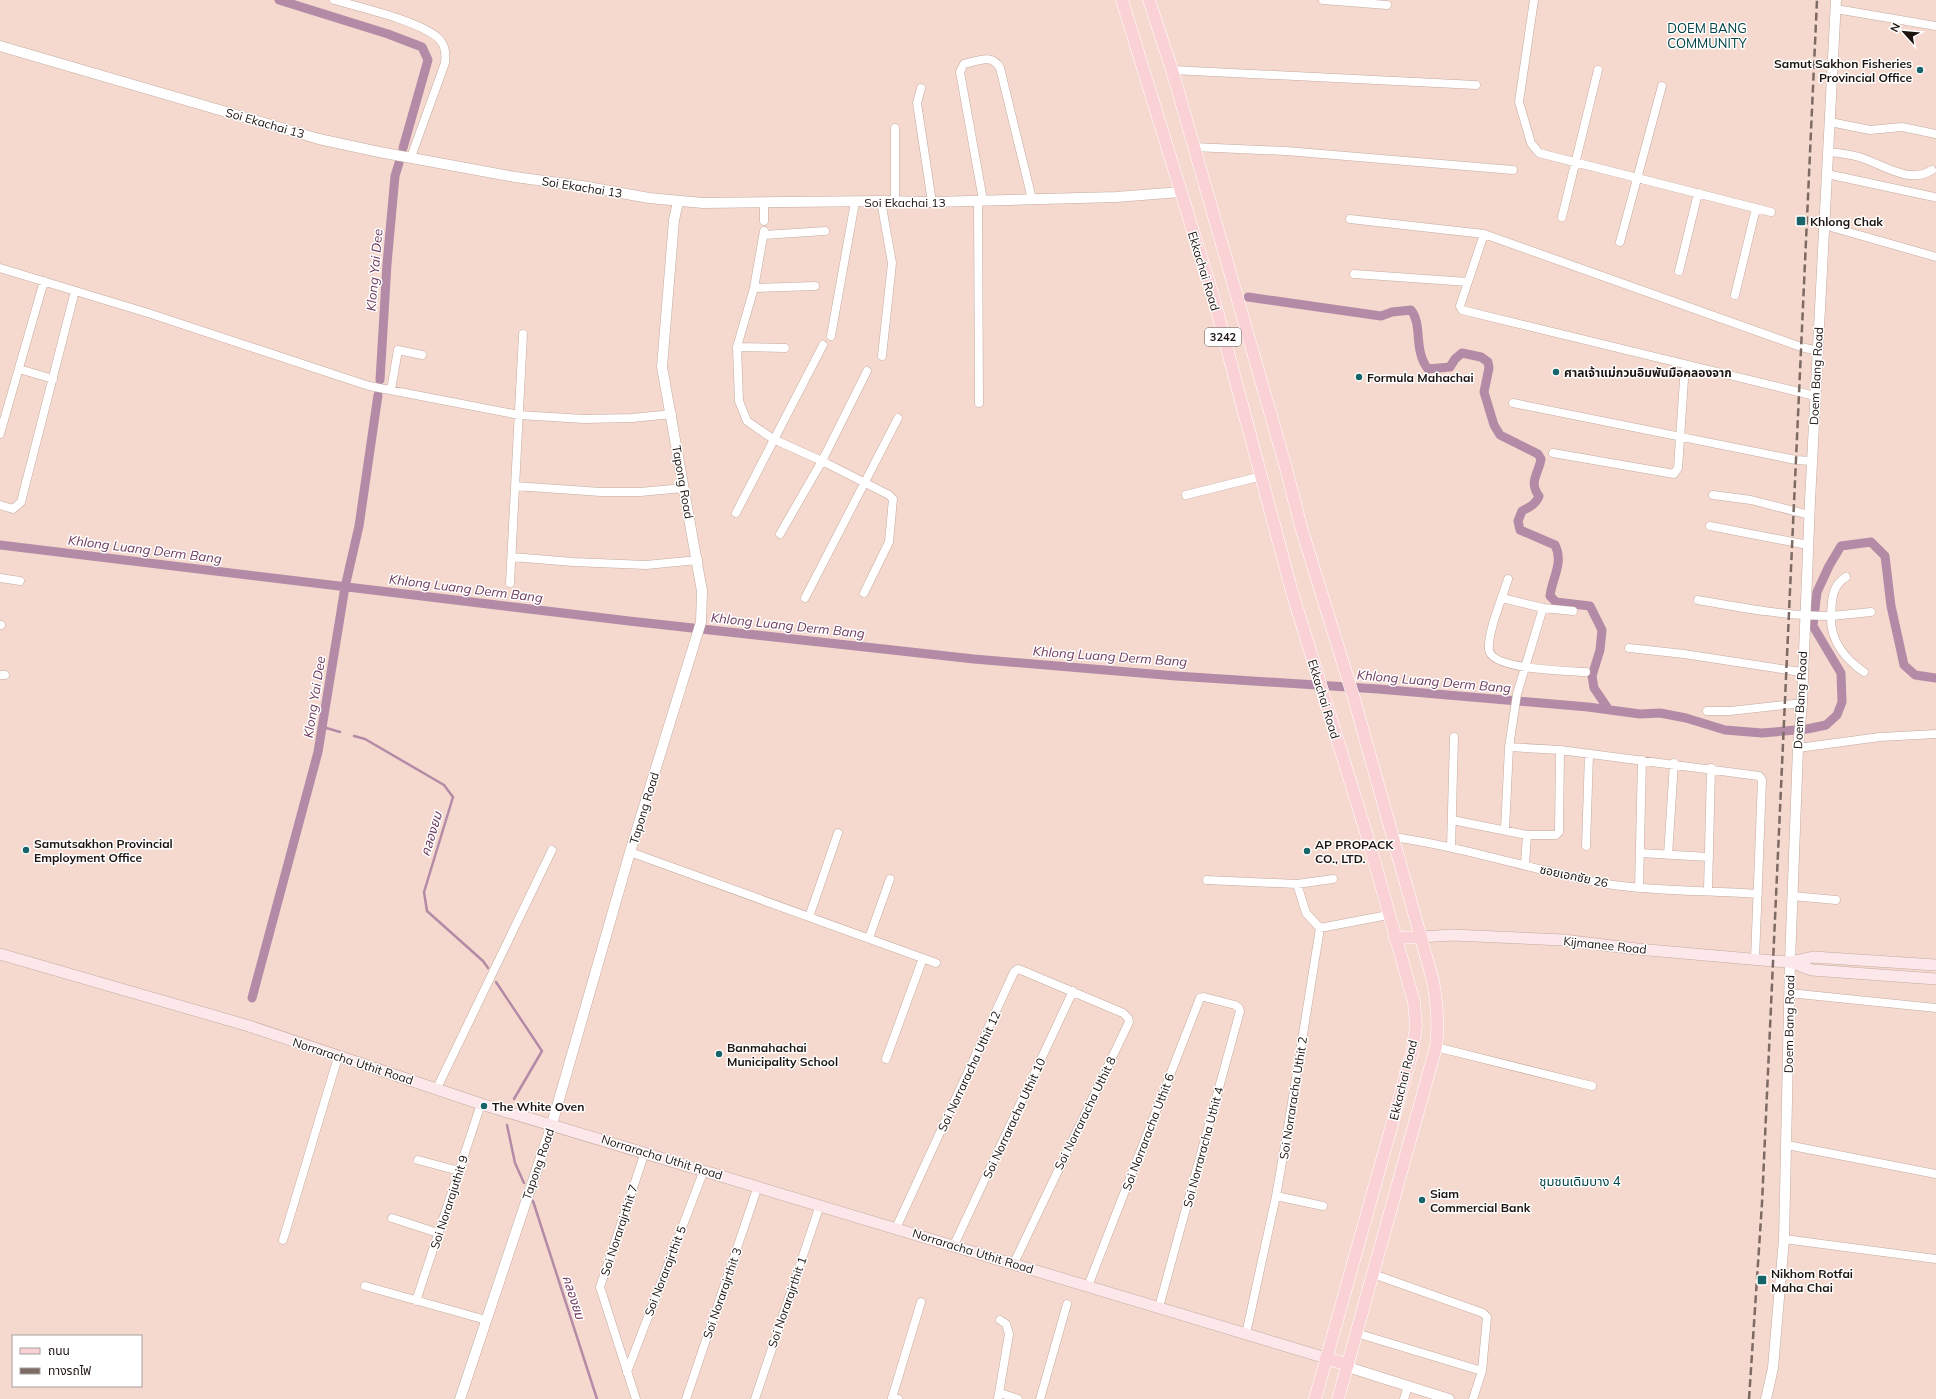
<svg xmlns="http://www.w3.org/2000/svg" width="1936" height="1399" viewBox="0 0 1936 1399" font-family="Mulish,'Noto Sans Thai',sans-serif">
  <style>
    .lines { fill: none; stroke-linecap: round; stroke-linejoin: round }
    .stream { stroke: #b48ba6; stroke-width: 2.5 }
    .canal { stroke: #b48ba6; stroke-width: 9 }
    .minor-casing { stroke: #c4aa9f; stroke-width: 9 }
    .tertiary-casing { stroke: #c4aa9f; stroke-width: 11 }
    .secondary-casing { stroke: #c4aa9f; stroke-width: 12 }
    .primary-casing { stroke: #fff; stroke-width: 13 }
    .minor { stroke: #fff; stroke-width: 8 }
    .tertiary { stroke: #fff; stroke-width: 10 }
    .secondary { stroke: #fce8eb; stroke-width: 11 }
    .primary { stroke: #fad2d6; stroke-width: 12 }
    .rail { stroke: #7c6a63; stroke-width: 2.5; stroke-dasharray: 8 4; stroke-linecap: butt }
    .poi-dot { fill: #17656a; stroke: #fff; stroke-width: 1.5 }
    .labels { text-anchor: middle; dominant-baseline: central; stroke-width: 3; stroke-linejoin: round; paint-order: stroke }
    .shield { fill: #fff; stroke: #615a58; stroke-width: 1 }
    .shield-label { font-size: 11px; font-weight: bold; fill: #1d1410 }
    .poi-label { font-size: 12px; font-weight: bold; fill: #1d1410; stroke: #fff; text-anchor: start }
    .street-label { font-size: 12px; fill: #1d1410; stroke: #fff }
    .neighbourhood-label { font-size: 13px; fill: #004347; stroke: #fff }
    .water-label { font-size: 13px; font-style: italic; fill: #6f3a5f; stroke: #fff }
  </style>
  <rect width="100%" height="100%" fill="#f5d9ce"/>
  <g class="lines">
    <path class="stream" d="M323 727 340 732
      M354 736 365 739 444 785 453 797 424 892 427 911 483 961 488 968
      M496 982 542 1051 514 1099
      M507 1125 515 1163 524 1183
      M533 1201 597 1399"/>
    <path class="canal" d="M279 0 388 34 422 47 428 60 403 148
      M1248 297 1381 316 1392 312 1411 310C1423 325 1413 350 1428 369L1450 367 1455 359 1462 353 1481 357 1488 362 1489 368 1484 392 1494 425 1500 435 1538 454 1541 459C1539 473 1528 482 1539 496 1536 504 1530 507 1522 511L1518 521 1520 530 1555 545C1564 563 1552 578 1550 596L1556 602 1590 606 1602 630 1600 650 1592 676 1594 688 1609 710
      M380 380 387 264 395 176 399 163
      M0 545 629 621 974 659 1176 676 1378 689 1588 707 1640 714 1660 713 1686 718 1725 730 1762 733 1807 729 1826 725 1837 715 1842 702 1841 673 1813 626 1817 592 1829 566 1841 546 1871 542 1885 556 1891 606 1904 665 1915 675 1936 678
      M252 998 318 752 345 587 359 526 378 395"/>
    <g class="minor-casing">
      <path id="minor" d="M334 0C359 7 424 22 440 40 446 47 446 55 445 63L411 157
        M1323 0 1387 5
        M1534 0 1519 102 1531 143 1539 153 1771 212
        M1836 9 1936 26
        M1172 70 1476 85
        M921 88 917 103 932 202
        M1830 122 1870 130 1902 127 1936 134
        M895 128V201
        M1193 147 1286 151 1513 170
        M1828 152C1838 153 1849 154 1859 157 1883 164 1908 185 1932 170
        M1827 174 1934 197
        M978 200 979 403
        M983 200 960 72 964 64C978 61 992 53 1000 68L1032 199
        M881 201 892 263 882 356
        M764 203V221
        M1562 217 1598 70
        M1350 219 1484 234 1801 347 1818 351
        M1824 225 1936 257
        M764 231 754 288 737 347 785 348
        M1484 234 1460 306 1462 310 1815 396
        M764 235 825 231
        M1620 242 1662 86
        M0 268 148 313 369 386 519 415 584 419 632 418 672 414
        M1679 271 1698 193
        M1354 274 1468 282
        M754 288 815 286
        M1735 295 1756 208
        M831 336 855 202
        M737 347 739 401 747 421 773 439 822 461 889 495 893 499 889 542 864 593
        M19 369 53 379
        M391 390 398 350 422 355
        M1513 403 1796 460 1812 461
        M0 434 44 281
        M1553 453 1674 474 1678 468 1685 365
        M515 486 601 492H640L684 488
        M1186 495 1262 476
        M1713 495 1751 500 1809 515
        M0 505 13 509 21 502 75 291
        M736 513 823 345
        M1710 526 1808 545
        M780 534 822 461 867 371
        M512 557 573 562 646 565 698 560
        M1846 577C1831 586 1832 601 1831 616L1871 612
        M0 578 20 581
        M1508 579C1503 596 1487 633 1489 650 1492 670 1569 671 1586 672
        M510 583 523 334
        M805 598 898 418
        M1502 598 1543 608 1573 611
        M1698 600C1743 608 1786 616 1831 616 1830 640 1845 659 1864 672
        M1543 608 1517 694 1509 747 1560 750 1759 776 1762 780 1755 959
        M0 625H1
        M1629 648 1684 654 1801 672
        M0 675H5
        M1707 711H1730L1802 703
        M1798 748 1880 737 1936 734
        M1452 820 1527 835
        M1505 830 1509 747
        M1393 837C1465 847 1535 871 1607 884 1656 892 1708 890 1758 894
        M1586 846 1589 754
        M1451 848 1454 737
        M630 852 936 963
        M1640 853 1709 857
        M1668 855 1674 763
        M1525 865 1527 835H1556L1559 832 1560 750
        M1207 880 1297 884 1333 879
        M1297 884 1306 913 1320 928
        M1639 888 1642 760
        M1708 890 1711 768
        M1792 896 1836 900
        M809 917 838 833
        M869 938 890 879
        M1789 993 1936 1008
        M1436 1047 1592 1086
        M886 1059 923 958
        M437 1088 552 850
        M1787 1145 1936 1174
        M418 1160 459 1171
        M1276 1196 1323 1206
        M392 1218 438 1233
        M896 1228 1014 972 1018 969 1021 970 1123 1013 1128 1018 1129 1022 1014 1263
        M1784 1239 1936 1259
        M283 1240 338 1057
        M954 1245 1073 991
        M1373 1274 1483 1313 1487 1317 1482 1371 1473 1399
        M365 1286 486 1320
        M1088 1286 1200 998 1204 997 1235 1005 1239 1008 1240 1011 1159 1307
        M416 1301 481 1104
        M1356 1333 1482 1371
        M1246 1334 1276 1196 1287 1134 1320 928 1388 915
        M627 1372 704 1170
        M1000 1393 1018 1399
        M636 1399 600 1287 645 1152
        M686 1399 758 1186
        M755 1399 820 1205
        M898 1399 892 1398 921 1302
        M998 1399 1009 1334 1006 1324 1000 1320
        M1040 1399 1067 1304
        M1404 1399 1408 1386"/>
    </g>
    <g class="tertiary-casing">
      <path id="tertiary" d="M0 46 319 139 379 152 515 177 582 186 649 198 703 203 881 201 932 202 1116 197 1181 192
        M1348 1365 1354 1369 1449 1399
        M460 1399 552 1124 630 852 701 622 702 591 662 367 674 220 678 202
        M1766 1399 1773 1368 1784 1239 1790 962 1798 748 1802 703 1810 501 1836 0"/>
    </g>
    <g class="secondary-casing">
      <path id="secondary" d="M1421 937 1452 935 1563 940 1637 949 1773 961 1790 962 1813 957 1936 965
        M0 954 249 1026 481 1104 1326 1358
        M1790 962 1812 970 1936 979"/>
    </g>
    <g class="primary-casing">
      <path id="primary" d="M1122 0 1213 296 1292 592 1368 839 1414 1002 1416 1026 1412 1053 1315 1399
        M1149 0 1172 70 1286 468 1301 527 1355 702 1433 981C1437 1004 1439 1024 1436 1047L1338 1399
        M1395 938 1421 937
        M1326 1358 1348 1365"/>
    </g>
    <use href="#minor" class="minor"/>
    <use href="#tertiary" class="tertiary"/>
    <use href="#secondary" class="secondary"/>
    <use href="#primary" class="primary"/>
    <path class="rail" d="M1749 1399 1762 1203 1817 0"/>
  </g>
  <g class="poi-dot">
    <circle cx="1920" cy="70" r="4"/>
    <rect x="1796" y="216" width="10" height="10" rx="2"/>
    <circle cx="1556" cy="372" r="4"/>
    <circle cx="1359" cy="377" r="4"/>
    <circle cx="26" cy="850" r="4"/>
    <circle cx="1307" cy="851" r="4"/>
    <circle cx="719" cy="1054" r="4"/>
    <circle cx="484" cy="1106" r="4"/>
    <circle cx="1422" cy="1200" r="4"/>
    <rect x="1757" y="1275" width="10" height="10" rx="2"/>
  </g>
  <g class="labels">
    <rect class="shield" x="1205" y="328" width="36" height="18" rx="3"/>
    <g class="shield-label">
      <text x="1223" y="337">3242</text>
    </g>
    <g class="poi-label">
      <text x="1912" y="63" text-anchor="end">Samut Sakhon Fisheries<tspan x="1912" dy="14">Provincial Office</tspan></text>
      <text x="1810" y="221">Khlong Chak</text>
      <text x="1564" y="372">ศาลเจ้าแม่กวนอิมพันมือคลองจาก</text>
      <text x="1367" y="377">Formula Mahachai</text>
      <text x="34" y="843">Samutsakhon Provincial<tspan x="34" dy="14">Employment Office</tspan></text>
      <text x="1315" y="844">AP PROPACK<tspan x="1315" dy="14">CO., LTD.</tspan></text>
      <text x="727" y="1047">Banmahachai<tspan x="727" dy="14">Municipality School</tspan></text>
      <text x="492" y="1106">The White Oven</text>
      <text x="1430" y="1193">Siam<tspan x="1430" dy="14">Commercial Bank</tspan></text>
      <text x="1771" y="1273">Nikhom Rotfai<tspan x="1771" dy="14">Maha Chai</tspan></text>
    </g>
    <g class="street-label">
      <text transform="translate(265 123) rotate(16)">Soi Ekachai 13</text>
      <text transform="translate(582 187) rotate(9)">Soi Ekachai 13</text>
      <text x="905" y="202">Soi Ekachai 13</text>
      <text transform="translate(1204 271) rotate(73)">Ekkachai Road</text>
      <text transform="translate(1816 376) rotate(-87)">Doem Bang Road</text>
      <text transform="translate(683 482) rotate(80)">Tapong Road</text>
      <text transform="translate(1324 699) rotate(73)">Ekkachai Road</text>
      <text transform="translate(1800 700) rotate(-87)">Doem Bang Road</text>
      <text transform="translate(644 808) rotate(-73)">Tapong Road</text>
      <text transform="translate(1574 876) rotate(12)">ซอยเอกชัย 26</text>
      <text transform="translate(1605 945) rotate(6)">Kijmanee Road</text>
      <text transform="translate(1789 1024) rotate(-89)">Doem Bang Road</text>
      <text transform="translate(353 1061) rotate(18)">Norraracha Uthit Road</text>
      <text transform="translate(969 1071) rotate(-65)">Soi Norraracha Uthit 12</text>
      <text transform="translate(1403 1080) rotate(-76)">Ekkachai Road</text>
      <text transform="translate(1293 1098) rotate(-81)">Soi Norraracha Uthit 2</text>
      <text transform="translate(1085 1113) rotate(-64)">Soi Norraracha Uthit 8</text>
      <text transform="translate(1014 1118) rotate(-65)">Soi Norraracha Uthit 10</text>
      <text transform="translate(1148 1132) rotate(-69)">Soi Norraracha Uthit 6</text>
      <text transform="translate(1203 1147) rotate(-75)">Soi Norraracha Uthit 4</text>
      <text transform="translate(662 1157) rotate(17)">Norraracha Uthit Road</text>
      <text transform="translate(538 1164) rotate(-71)">Tapong Road</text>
      <text transform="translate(449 1202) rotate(-72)">Soi Norarajuthit 9</text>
      <text transform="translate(619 1230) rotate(-72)">Soi Norarajrthit 7</text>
      <text transform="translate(973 1251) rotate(17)">Norraracha Uthit Road</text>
      <text transform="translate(665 1271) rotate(-69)">Soi Norarajrthit 5</text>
      <text transform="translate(722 1293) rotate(-71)">Soi Norarajrthit 3</text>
      <text transform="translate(787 1302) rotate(-71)">Soi Norarajrthit 1</text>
    </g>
    <g class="neighbourhood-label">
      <text x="1707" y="28">DOEM BANG<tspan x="1707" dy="15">COMMUNITY</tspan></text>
      <text x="1580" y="1181">ชุมชนเดิมบาง 4</text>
    </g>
    <g class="water-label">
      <text transform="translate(374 270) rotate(-85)">Klong Yai Dee</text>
      <text transform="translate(145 549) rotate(7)">Khlong Luang Derm Bang</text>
      <text transform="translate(466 588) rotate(7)">Khlong Luang Derm Bang</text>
      <text transform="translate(788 625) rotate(6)">Khlong Luang Derm Bang</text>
      <text transform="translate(1110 656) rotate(4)">Khlong Luang Derm Bang</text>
      <text transform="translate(1434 681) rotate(5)">Khlong Luang Derm Bang</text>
      <text transform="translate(314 697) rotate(-81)">Klong Yai Dee</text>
      <text transform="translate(431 834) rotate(-73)">คลองยม</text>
      <text transform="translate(574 1297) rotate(72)">คลองยม</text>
    </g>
  </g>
  <rect x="12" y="1335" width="130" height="52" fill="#ffffff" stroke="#a5a19f"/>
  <rect x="20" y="1348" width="20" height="6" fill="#fad2d6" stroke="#a5a19f"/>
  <text x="48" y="1355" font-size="12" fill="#1d1410">ถนน</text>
  <rect x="20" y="1368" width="20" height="6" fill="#7c6a63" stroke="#a5a19f"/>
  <text x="48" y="1375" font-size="12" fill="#1d1410">ทางรถไฟ</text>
  <g transform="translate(1904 32) rotate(297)" stroke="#ffffff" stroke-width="3" paint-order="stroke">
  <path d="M0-3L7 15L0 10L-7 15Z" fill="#1d1410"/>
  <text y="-6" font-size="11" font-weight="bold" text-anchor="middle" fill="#1d1410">N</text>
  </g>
</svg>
